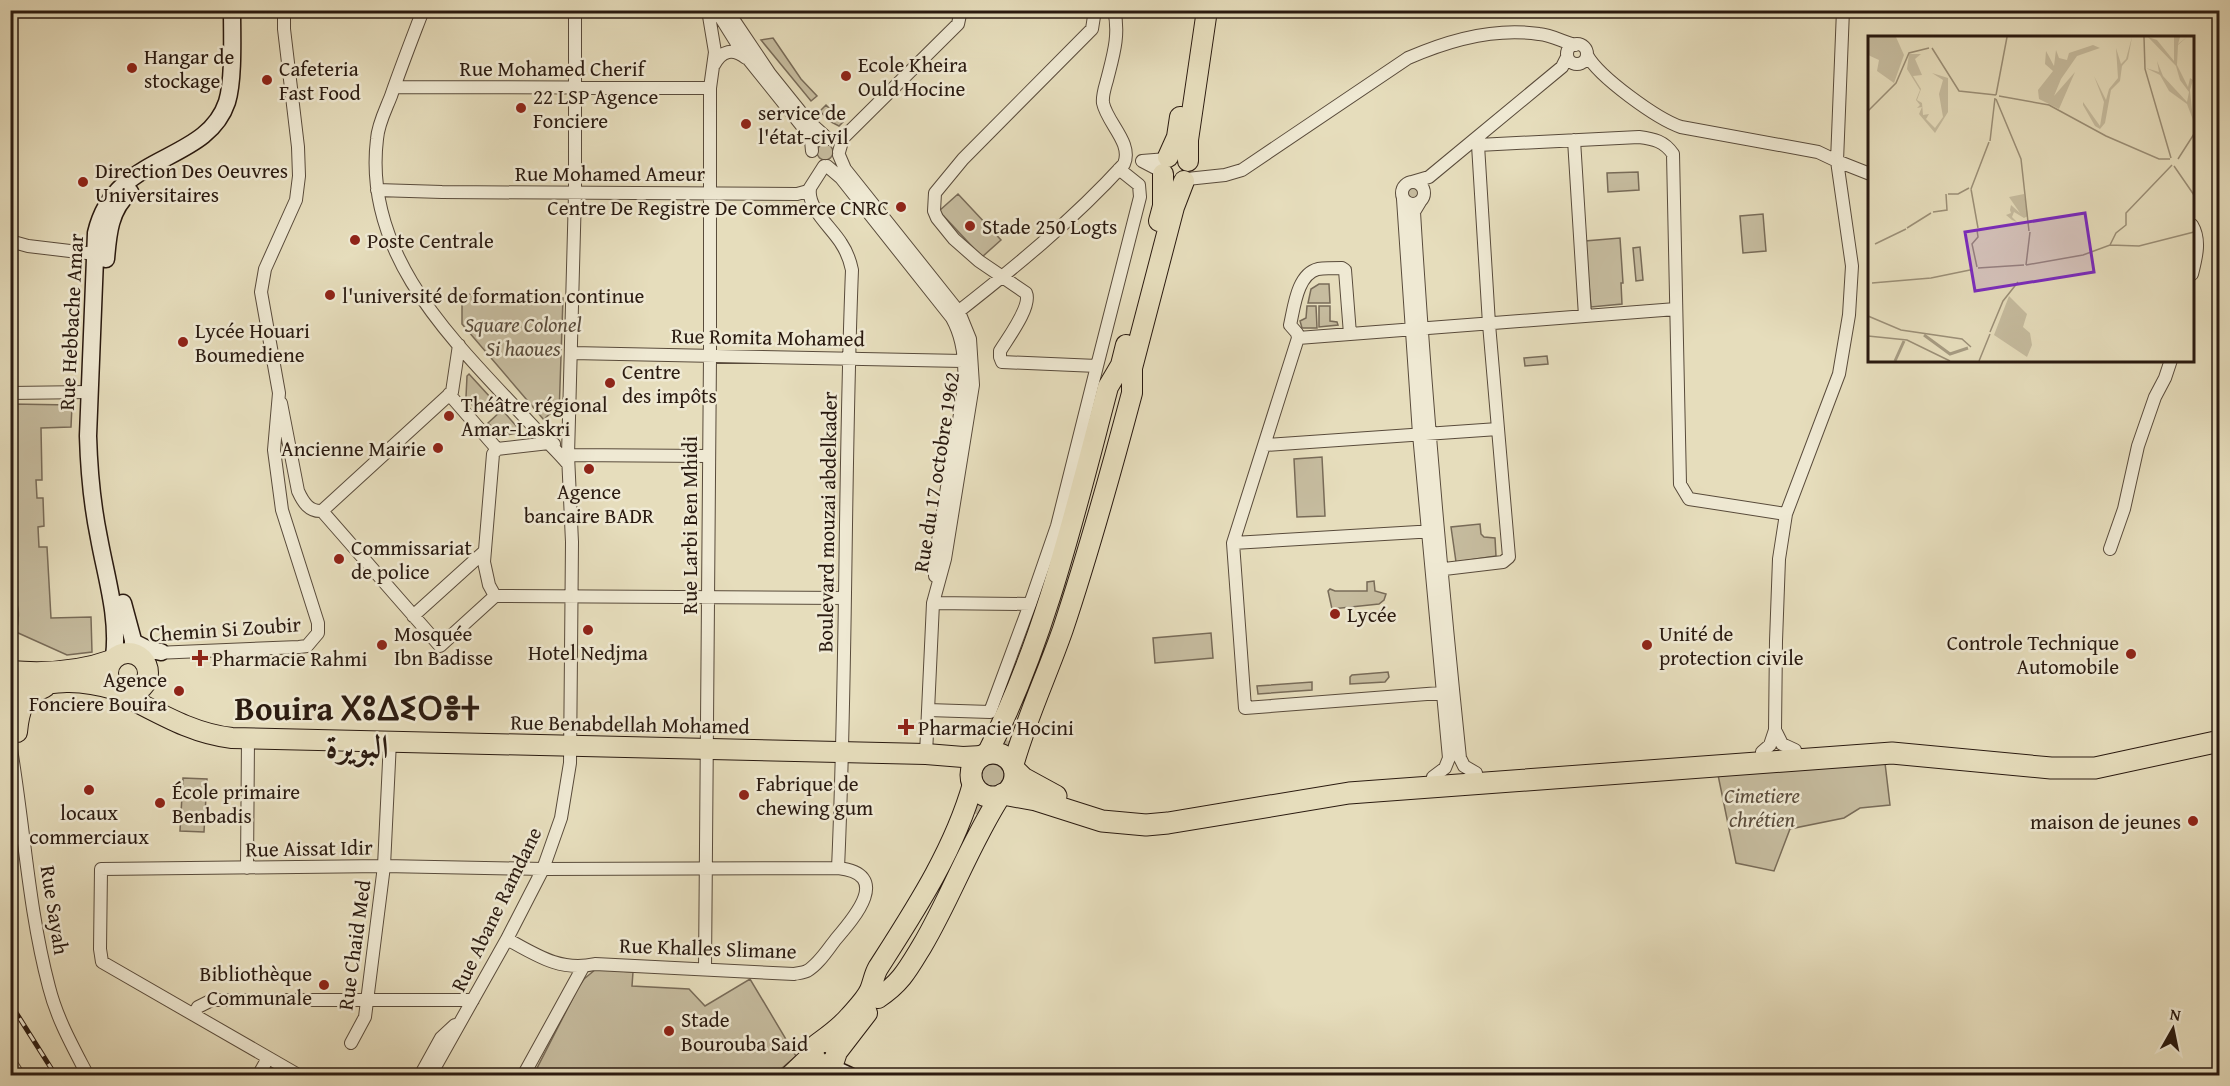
<svg xmlns="http://www.w3.org/2000/svg" width="2230" height="1086" viewBox="0 0 2230 1086" font-family="'Gentium Book Plus',Amiri,'Noto Sans Tifinagh',serif">
  <style>
    .green { fill: #c6bc9f; stroke: #786b58; stroke-width: 1.5 }
    .lines { fill: none; stroke-linecap: round; stroke-linejoin: round }
    .primary-tunnel { stroke: #c0b69a; stroke-width: 20; stroke-dasharray: 20 10; stroke-linecap: butt }
    .street-casing { stroke: #594b3b; stroke-width: 14 }
    .secondary-casing { stroke: #2a1a10; stroke-width: 19 }
    .primary-casing { stroke: #2a1a10; stroke-width: 22 }
    .highway-casing { stroke: #2a1a10; stroke-width: 23 }
    .street { stroke: #efe9d3; stroke-width: 12 }
    .secondary { stroke: #efe9d3; stroke-width: 16 }
    .primary { stroke: #e6ddbc; stroke-width: 20 }
    .highway { stroke: #e6ddbc; stroke-width: 21 }
    .rail-casing { stroke: #2a1a10; stroke-width: 5 }
    .rail { stroke: #efe9d3; stroke-width: 3; stroke-dasharray: 9; stroke-linecap: butt }
    .poi-dot { fill: #8f2418; stroke: #efe9d3; stroke-width: 2 }
    .labels { text-anchor: middle; dominant-baseline: central; stroke-width: 5; stroke-linejoin: round; paint-order: stroke }
    .poi-label { font-size: 21px; fill: #2a1a10; stroke: #efe9d3; text-anchor: start }
    .street-label { font-size: 21px; fill: #2a1a10; stroke: #efe9d3 }
    .park-label { font-size: 21px; font-style: italic; fill: #594b3b; stroke: #efe9d3 }
    .town-label { font-size: 33px; font-weight: bold; fill: #2a1a10; stroke: #efe9d3 }
    .inset-river { fill: none; stroke: #a69b82; stroke-width: 3 }
    .inset-road { fill: none; stroke: #9b8f77; stroke-width: 1.5 }
    .view { fill: #7b2cbf; fill-opacity: 0.15; stroke: #7b2cbf; stroke-width: 3 }
    .inset-edge { fill: none; stroke: #2a1a10; stroke-width: 3 }
  </style>
  <rect width="100%" height="100%" fill="#e6ddbc"/>
  <filter id="stains"><feTurbulence type="fractalNoise" baseFrequency=".00333" numOctaves="4"/><feColorMatrix values="0 0 0 0 .2 0 0 0 0 .09 0 0 0 0 .02 0 0 0 .5 -.17"/></filter>
  <radialGradient id="worn" r=".72"><stop offset=".6" stop-color="#630" stop-opacity="0"/><stop offset="1" stop-color="#630" stop-opacity=".3"/></radialGradient>
  <path class="green" d="M773 38 801 79 817 96 811 101 761 40Z
    M826 105 843 122 839 126 829 121 820 111Z
    M817 152a8 8 0 1 1 16 0a8 8 0 1 1-16 0Z
    M1638 172 1639 190 1608 192 1607 173Z
    M1405 193a8 8 0 1 1 16 0a8 8 0 1 1-16 0Z
    M958 194 1001 240 982 257 939 211Z
    M1763 214 1766 251 1743 253 1740 216Z
    M1620 238 1623 283H1621L1622 304 1591 307 1585 241Z
    M1640 247 1643 280 1636 281 1633 248Z
    M1319 284H1329L1330 303H1308L1311 289Z
    M462 294 563 298 559 415C552 412 549 413 544 420L462 324Z
    M1307 306H1316L1317 328H1302L1300 321 1306 318Z
    M1319 306H1330V321L1337 322 1338 325 1319 327Z
    M1547 356 1548 364 1525 366 1524 358Z
    M469 374 490 397 489 400 477 411 466 397 467 376Z
    M11 404 72 405 71 427 41 428 42 480H36L37 498H43L44 526 38 527 39 547H47L51 618 91 617 92 652 67 655 16 632C21 614 18 602 10 585Z
    M500 412 502 413 504 412 518 428 517 433 501 436 488 423Z
    M1322 457 1325 516 1297 517 1294 459Z
    M1480 524 1481 534 1484 537 1495 538 1496 556 1456 562 1451 527Z
    M1374 581 1375 591 1386 594 1384 600 1379 604 1332 609 1328 591 1330 589 1335 591H1367V582Z
    M1211 633 1213 658 1155 663 1153 638Z
    M1388 672 1389 677 1385 682 1350 684V677L1352 675Z
    M1312 682V690L1258 694 1257 686Z
    M1885 763 1890 805 1860 808 1844 818 1790 829 1774 871 1736 863 1718 775Z
    M982 775a11 11 0 1 1 22 0a11 11 0 1 1-22 0Z
    M183 778 207 779 204 832 180 831Z
    M596 969 633 972 632 986 689 989 705 1006 750 979 796 1056 774 1075 533 1076 578 988 584 979Z"/>
  <g class="lines">
    <path class="primary-tunnel" d="M976 814 1010 733"/>
    <g class="street-casing">
      <path id="street" d="M423 10C412 39 401 67 391 96 386 109 378 124 377 139 362 263 464 350 540 434 549 444 559 453 568 464
        M716 10 741 50 806 131 811 140 812 151
        M727 10 770 74 807 120 828 139
        M1095 10 1092 29 963 159 935 193 934 211 937 218 954 239 979 261 1026 293C1032 306 1008 338 1000 351V357L1002 362 1097 366 1140 197 1139 185 1119 169
        M1843 10 1837 161 1870 174
        M1567 54a10 10 0 1 1 20 0a10 10 0 1 1-20 0Z
        M1587 55C1599 77 1657 119 1681 127L1818 152 1837 161 1852 266 1849 315 1839 374 1786 514 1779 559 1776 641 1775 730 1770 745 1762 752
        M714 65C722 50 733 48 746 58
        M394 87 710 88
        M1477 139 1478 145 1639 137C1654 139 1664 141 1673 154L1680 484 1689 499 1786 514
        M1574 140 1585 316
        M839 152 843 138 958 24 961 10
        M839 155 845 169 959 312 970 339 973 385 945 559 933 603 926 754
        M827 166 841 178 952 318C976 361 959 417 951 462 946 494 941 525 935 557V576
        M1163 172 1142 161 1167 159
        M1187 179 1225 175 1242 170 1408 58C1449 40 1494 27 1539 34 1552 35 1563 42 1575 45
        M1402 193a11 11 0 1 1 22 0a11 11 0 1 1-22 0Z
        M1412 182 1429 177 1562 67 1567 57
        M810 189C807 208 832 228 841 243 847 252 850 260 852 270 844 469 847 669 838 868
        M377 190 442 192 797 194 808 191 824 166
        M1403 199 1419 434 1449 758 1445 768 1433 777
        M1420 202 1414 212C1425 394 1441 576 1460 758L1464 766 1476 773
        M2192 225C2201 240 2196 258 2192 274
        M10 241 28 246 95 254
        M954 315C1014 268 1073 220 1124 164 1133 143 1107 123 1103 103 1102 96 1105 87 1107 80 1113 56 1120 35 1114 10
        M1298 338 1297 333 1290 325C1294 308 1297 274 1318 269 1326 268 1334 268 1342 268L1345 270 1350 334
        M572 353 963 361
        M10 393 89 392
        M449 394 497 449
        M281 403 298 491C303 502 309 512 322 511L452 392 459 345
        M1265 445 1498 429
        M568 455 708 456
        M322 511 440 646 495 596
        M1233 543 1435 531
        M2110 549 2124 509 2138 446 2155 397 2165 378 2171 360
        M1436 570 1503 562 1509 557 1489 324 1478 145
        M495 596 845 598
        M495 596 489 585 484 562 493 454 497 449 549 443 554 444
        M933 603 1030 604 1057 526 1097 366
        M413 616 485 551
        M155 653 299 647 307 646 318 633V623L282 510 274 450 279 393 261 292 265 269 296 200 299 176 298 147 284 29V10
        M1453 692 1245 708 1233 543 1298 338 1676 309
        M928 710 990 712 1030 604
        M1775 730 1782 744 1795 750
        M10 743C24 824 28 908 49 987 57 1019 73 1047 88 1076
        M247 868 248 739
        M705 969 710 355V88L715 52 708 10
        M194 1015 198 1007 212 1000H473
        M351 1043 365 1017 384 866 390 741
        M10 1062 19 1076
        M258 1076 268 1058
        M300 1076 102 962 100 949 101 869 384 866 543 869 838 868C892 874 855 917 836 939 828 949 819 964 807 971 803 973 798 973 794 974L595 964C561 972 536 955 507 939
        M420 1076 441 1038 455 1025
        M430 1076 507 939 543 869 561 818 570 763 572 542 568 455 575 193V10
        M523 1076 583 967"/>
    </g>
    <g class="secondary-casing">
      <path id="secondary" d="M106 259C108 234 110 209 130 192
        M123 603 137 655
        M133 642 147 649 161 652
        M114 657C119 617 106 577 99 538 92 504 89 471 88 436L96 233C115 151 206 165 227 102 234 79 232 35 232 10
        M826 1065 850 1076"/>
    </g>
    <g class="primary-casing">
      <path id="primary" d="M1168 157 1177 137 1180 117
        M1188 161V140L1207 10
        M1159 221 1163 206V174
        M108 673a20 20 0 1 1 40 0a20 20 0 1 1-40 0Z
        M10 671C45 674 79 672 112 660
        M10 690C54 682 74 677 117 690
        M123 693 131 699C164 716 195 734 232 738L926 754 963 757 982 756
        M17 732C19 710 23 696 45 687
        M987 754C1045 642 1076 508 1108 387L1121 365 1126 345
        M1013 766C1026 719 1047 675 1063 629 1089 551 1111 472 1132 393V368L1174 207 1184 181
        M878 998C901 983 908 969 922 946 951 897 970 843 1001 795
        M824 1041 833 1044 837 1052 834 1061 826 1065C815 1064 811 1055 816 1045 828 1036 840 1028 850 1016 857 1008 866 999 870 990 873 983 874 975 878 968 915 910 954 851 973 784
        M837 1052 867 1013
        M790 1076 813 1054"/>
    </g>
    <g class="highway-casing">
      <path id="highway" d="M971 775a22 22 0 1 1 44 0a22 22 0 1 1-44 0Z
        M1014 769 1023 778 1056 796
        M1003 794 1036 800 1102 821 1146 825 1168 823 1349 793 1892 753 2051 768H2095L2220 741"/>
    </g>
    <use href="#street" class="street"/>
    <use href="#secondary" class="secondary"/>
    <use href="#primary" class="primary"/>
    <use href="#highway" class="highway"/>
    <g class="rail-casing">
      <path id="rail" d="M10 1003 56 1076"/>
    </g>
    <use href="#rail" class="rail"/>
  </g>
  <g class="poi-dot">
    <circle cx="132" cy="68" r="6"/>
    <circle cx="846" cy="76" r="6"/>
    <circle cx="267" cy="80" r="6"/>
    <circle cx="521" cy="108" r="6"/>
    <circle cx="746" cy="124" r="6"/>
    <circle cx="83" cy="182" r="6"/>
    <circle cx="901" cy="207" r="6"/>
    <circle cx="970" cy="226" r="6"/>
    <circle cx="355" cy="240" r="6"/>
    <circle cx="330" cy="295" r="6"/>
    <circle cx="183" cy="342" r="6"/>
    <circle cx="610" cy="383" r="6"/>
    <circle cx="449" cy="416" r="6"/>
    <circle cx="438" cy="448" r="6"/>
    <circle cx="589" cy="469" r="6"/>
    <circle cx="339" cy="559" r="6"/>
    <circle cx="1335" cy="614" r="6"/>
    <circle cx="588" cy="630" r="6"/>
    <circle cx="382" cy="645" r="6"/>
    <circle cx="1647" cy="645" r="6"/>
    <circle cx="2131" cy="654" r="6"/>
    <path d="M197 649h6v6h6v6h-6v6h-6v-6h-6v-6h6z"/>
    <circle cx="179" cy="691" r="6"/>
    <path d="M903 718h6v6h6v6h-6v6h-6v-6h-6v-6h6z"/>
    <circle cx="89" cy="790" r="6"/>
    <circle cx="744" cy="795" r="6"/>
    <circle cx="160" cy="803" r="6"/>
    <circle cx="2193" cy="821" r="6"/>
    <circle cx="324" cy="985" r="6"/>
    <circle cx="669" cy="1031" r="6"/>
  </g>
  <g class="labels">
    <g class="poi-label">
      <text x="144" y="56">Hangar de<tspan x="144" dy="24">stockage</tspan></text>
      <text x="858" y="64">Ecole Kheira<tspan x="858" dy="24">Ould Hocine</tspan></text>
      <text x="279" y="68">Cafeteria<tspan x="279" dy="24">Fast Food</tspan></text>
      <text x="533" y="96">22 LSP Agence<tspan x="533" dy="24">Fonciere</tspan></text>
      <text x="758" y="112">service de<tspan x="758" dy="24">l'état-civil</tspan></text>
      <text x="95" y="170">Direction Des Oeuvres<tspan x="95" dy="24">Universitaires</tspan></text>
      <text x="889" y="207" text-anchor="end">Centre De Registre De Commerce CNRC</text>
      <text x="982" y="226">Stade 250 Logts</text>
      <text x="367" y="240">Poste Centrale</text>
      <text x="342" y="295">l'université de formation continue</text>
      <text x="195" y="330">Lycée Houari<tspan x="195" dy="24">Boumediene</tspan></text>
      <text x="622" y="371">Centre<tspan x="622" dy="24">des impôts</tspan></text>
      <text x="461" y="404">Théâtre régional<tspan x="461" dy="24">Amar-Laskri</tspan></text>
      <text x="426" y="448" text-anchor="end">Ancienne Mairie</text>
      <text x="589" y="491" text-anchor="middle">Agence<tspan x="589" dy="24">bancaire BADR</tspan></text>
      <text x="351" y="547">Commissariat<tspan x="351" dy="24">de police</tspan></text>
      <text x="1347" y="614">Lycée</text>
      <text x="394" y="633">Mosquée<tspan x="394" dy="24">Ibn Badisse</tspan></text>
      <text x="1659" y="633">Unité de<tspan x="1659" dy="24">protection civile</tspan></text>
      <text x="2119" y="642" text-anchor="end">Controle Technique<tspan x="2119" dy="24">Automobile</tspan></text>
      <text x="588" y="652" text-anchor="middle">Hotel Nedjma</text>
      <text x="212" y="658">Pharmacie Rahmi</text>
      <text x="167" y="679" text-anchor="end">Agence<tspan x="167" dy="24">Fonciere Bouira</tspan></text>
      <text x="918" y="727">Pharmacie Hocini</text>
      <text x="756" y="783">Fabrique de<tspan x="756" dy="24">chewing gum</tspan></text>
      <text x="172" y="791">École primaire<tspan x="172" dy="24">Benbadis</tspan></text>
      <text x="89" y="812" text-anchor="middle">locaux<tspan x="89" dy="24">commerciaux</tspan></text>
      <text x="2181" y="821" text-anchor="end">maison de jeunes</text>
      <text x="312" y="973" text-anchor="end">Bibliothèque<tspan x="312" dy="24">Communale</tspan></text>
      <text x="681" y="1019">Stade<tspan x="681" dy="24">Bourouba Said</tspan></text>
    </g>
    <g class="street-label">
      <text x="552" y="68">Rue Mohamed Cherif</text>
      <text x="610" y="173">Rue Mohamed Ameur</text>
      <text transform="translate(71 322) rotate(-87)">Rue Hebbache Amar</text>
      <text transform="translate(768 337) rotate(1)">Rue Romita Mohamed</text>
      <text transform="translate(936 472) rotate(-81)">Rue du 17 octobre 1962</text>
      <text transform="translate(827 522) rotate(-89)">Boulevard mouzai abdelkader</text>
      <text transform="translate(689 525) rotate(-90)">Rue Larbi Ben Mhidi</text>
      <text transform="translate(225 629) rotate(-4)">Chemin Si Zoubir</text>
      <text transform="translate(630 724) rotate(1)">Rue Benabdellah Mohamed</text>
      <text transform="translate(309 848) rotate(-1)">Rue Aissat Idir</text>
      <text transform="translate(496 909) rotate(-64)">Rue Abane Ramdane</text>
      <text transform="translate(55 910) rotate(81)">Rue Sayah</text>
      <text transform="translate(354 945) rotate(-82)">Rue Chaid Med</text>
      <text transform="translate(708 948) rotate(2)">Rue Khalles Slimane</text>
    </g>
    <g class="park-label">
      <text x="523" y="324">Square Colonel<tspan x="523" dy="24">Si haoues</tspan></text>
      <text x="1762" y="795">Cimetiere<tspan x="1762" dy="24">chrétien</tspan></text>
    </g>
    <g class="town-label">
      <text x="357" y="708">Bouira ⵝⵓⵠⵉⵔⴻⵜ<tspan x="357" dy="38">البويرة</tspan></text>
    </g>
  </g>
  <g transform="translate(1868 36)">
    <rect width="326" height="326" fill="#e6ddbc"/>
    <path d="M0 1H28L36 19 26 47 9 35 11 24 0 19ZM264 1 260 23 254 30 252 45 243 54 237 87 232 93 227 90 215 69V66L232 90 236 66 226 40 238 64 241 53 250 42 248 12 253 28 258 23ZM280 1 289 4 306 25V1H312L310 8 319 1 310 9 309 29 320 51 322 42 325 44 322 54 325 84 319 68 301 55 292 39 278 32 291 36 289 25 295 40 319 66 321 56 312 44 308 30ZM225 9 232 12 209 20 193 43 186 60 207 36 191 73 171 63 170 54 185 35 177 28 178 15 186 30 188 14 191 22 199 24 201 17ZM41 18H53L47 23 54 39 45 40 53 53 49 64 54 67 55 79 61 78 58 83 67 92 75 81 71 58 75 44 64 37 80 42V76L67 97 51 78 54 71 49 72 52 69 48 64 52 54 39 33ZM156 158 160 180 156 182 146 176 144 181 149 186 144 184 138 179 143 177 142 174 143 169 152 177 141 161ZM141 260 159 278 155 291 162 297 164 309 159 321 126 299Z" fill="#c6bc9f"/>
    <path class="inset-river" d="M56 299 82 318 100 312M27 325 36 305"/>
    <path class="inset-road" d="M276 1 277 33 303 122M64 12 91 55 128 59M128 59 139 1M131 60 181 69 238 100 291 123H302M128 63 153 123 161 195M0 75 28 47 41 17 61 12M122 105 127 62M310 123 326 98M306 130 326 159M103 153 121 106M103 153 110 192M80 158H90L101 152M65 176 79 174 78 158M39 192 63 177M7 208 38 193M242 209 248 197 258 189V177L304 129M158 229 162 196M158 229 215 219 242 209 271 210 326 196M109 231 104 208 110 201 109 194M110 232 156 229M4 247 63 242 102 234M0 280 33 294 94 303 103 311M122 296 135 265 150 246M0 300 39 304 82 325M111 325 122 298"/>
    <path class="view" d="M217 177 226 236 107 255 97 196Z"/>
    <rect width="326" height="326" class="inset-edge"/>
  </g>
  <rect width="2230" height="1086" fill="none" stroke="#e6ddbc" stroke-width="36"/>
  <rect x="12" y="12" width="2206" height="1062" fill="none" stroke="#2a1a10" stroke-width="3"/>
  <rect x="18" y="18" width="2194" height="1050" fill="none" stroke="#2a1a10" stroke-width="1.5"/>
  <g transform="translate(2173 1029) rotate(9)" stroke="#efe9d3" stroke-width="4.5" paint-order="stroke">
  <path d="M0-4.5L10 22L0 15L-10 22Z" fill="#2a1a10"/>
  <text y="-9" font-size="16" font-weight="bold" text-anchor="middle" fill="#2a1a10">N</text>
  </g>
  <rect width="100%" height="100%" filter="url(#stains)"/>
  <rect width="100%" height="100%" fill="url(#worn)"/>
</svg>
